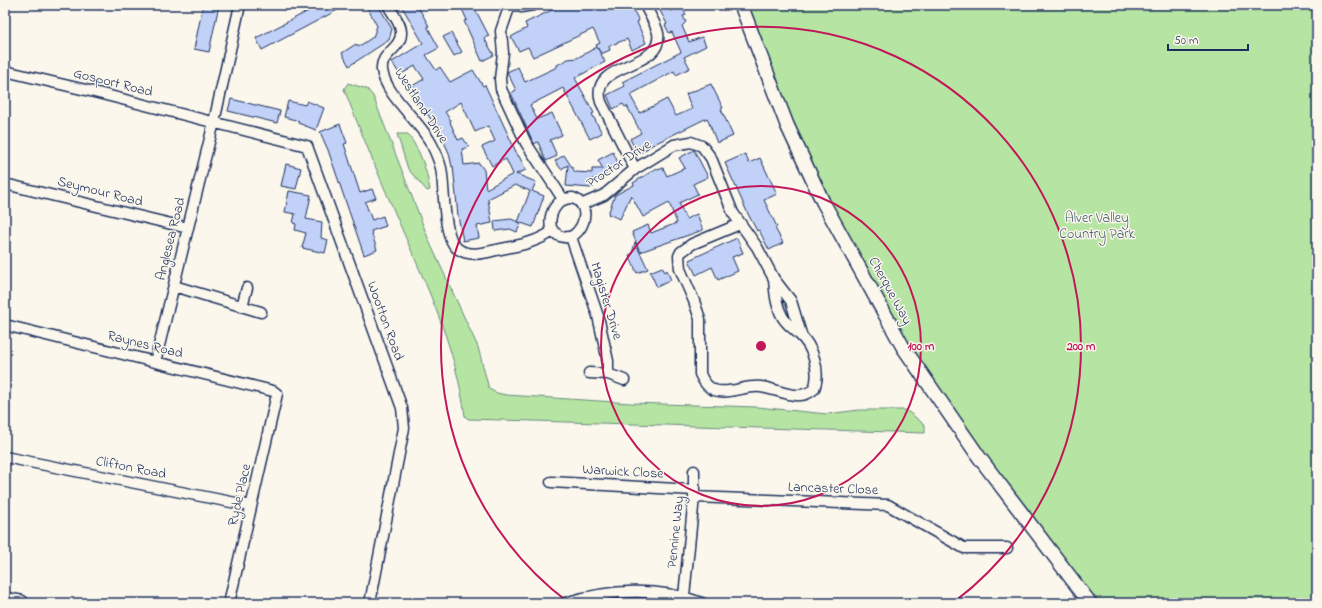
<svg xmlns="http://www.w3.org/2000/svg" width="1322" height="608" viewBox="0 0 1322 608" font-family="'Indie Flower',sans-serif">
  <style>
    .green { fill: #b6e4a2; stroke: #688a80 }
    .building { fill: #c1d1f7; stroke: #1b2f5e; fill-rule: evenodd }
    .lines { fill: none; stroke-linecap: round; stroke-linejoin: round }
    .minor-casing { stroke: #1b2f5e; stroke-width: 13 }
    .tertiary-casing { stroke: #1b2f5e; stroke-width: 16 }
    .secondary-casing { stroke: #1b2f5e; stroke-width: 18 }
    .minor { stroke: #fbf7ec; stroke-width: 10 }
    .tertiary { stroke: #fbf7ec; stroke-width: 13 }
    .secondary { stroke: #fbf7ec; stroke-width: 15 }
    .ring { fill: none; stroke: #c2185b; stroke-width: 2 }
    .labels { text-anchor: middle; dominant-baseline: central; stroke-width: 3; stroke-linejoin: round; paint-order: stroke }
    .street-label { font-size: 14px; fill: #1b2f5e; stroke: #fbf7ec }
    .park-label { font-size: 14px; fill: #425c6f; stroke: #fbf7ec }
    .centre { fill: #c2185b; stroke: #fbf7ec; stroke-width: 2 }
    .ring-label { font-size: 12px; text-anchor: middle; font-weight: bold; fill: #c2185b; stroke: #fbf7ec; stroke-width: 3; stroke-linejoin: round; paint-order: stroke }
  </style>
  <rect width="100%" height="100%" fill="#fbf7ec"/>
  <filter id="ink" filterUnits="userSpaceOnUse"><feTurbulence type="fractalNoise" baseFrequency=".025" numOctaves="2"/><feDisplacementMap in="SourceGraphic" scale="8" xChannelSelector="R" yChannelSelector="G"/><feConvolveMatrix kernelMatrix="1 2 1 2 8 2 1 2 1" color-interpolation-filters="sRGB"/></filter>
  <g filter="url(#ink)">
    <path class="green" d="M742 5H1317V603H1099L979 457 823 202Z
      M348 83 367 89 373 96 430 243 478 347 489 389 497 393 506 395 631 403 757 407 827 414 859 410H906L925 425V433L468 419 465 416C456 348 428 289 401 227 381 181 362 135 344 89Z
      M397 134H408C421 153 426 167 430 190L427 191 408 169Z"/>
    <path class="building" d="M203 5H219L209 52 194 49Z
      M320 5H347L262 50 256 38Z
      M366 5H378L392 29 389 40 349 66 342 53 356 44 358 47 373 37 377 26Z
      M401 5H417L429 26H427L439 48 426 55 436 70 440 67 450 82 473 70 483 86 485 85 518 156H519L526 170 516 174 536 182 532 191 544 196 533 227 518 222 530 191 515 185 488 199 492 223 477 226 479 238 463 241 458 216 453 166 452 167 449 153 440 133 428 115 417 101 415 102 407 89 424 79 415 66 400 75 392 62 423 43ZM461 102 475 132 488 126 495 141 482 147 492 166 506 159 513 174 486 189 484 170 479 163 464 165 462 149 469 147 463 138 458 140 450 122 451 121 445 112Z
      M460 5H473L489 36 484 38 494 55 482 61 464 21 467 20Z
      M562 5H631L639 21 637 22 646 43 632 50 627 39 609 46 610 50 601 54 605 62 575 78 594 113 592 114 602 133 590 139 563 88 530 105 537 119 552 113 562 135 550 140 557 156 546 161 538 142 534 144 533 142 511 93 516 90 507 72 518 67 525 82 557 67V65L568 59 577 58 597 47 601 54 596 45 600 43 593 29 533 57 528 47 519 51 511 37 527 28 525 23Z
      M657 5H668L671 11 682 6 686 15 683 16 686 22 682 26 689 42 702 37 706 46 684 57 690 68 676 75 674 71 630 95 640 113 667 99 676 116 692 109 686 94 711 84 723 108 721 109 733 136 717 143 707 118 648 147V148L638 154 630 139 641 133 627 106 625 107 623 104 613 109 607 95 625 86 622 82 681 52 672 32 669 33 665 25 667 24Z
      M451 33 462 52 454 56 443 37Z
      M231 99 280 111 277 123 228 111Z
      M288 101 305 105 307 101 324 108 316 130 298 123 299 121 284 117Z
      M340 124 347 143 344 144 360 193 372 189 376 198 365 202 372 220 383 216 386 226 371 231 377 250 364 255 328 150 320 132Z
      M694 150 708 177 693 184 698 194 679 203 686 219 697 214 703 230 640 252 632 232 648 225 651 233 677 223 669 203 643 217 631 195 620 219 608 214 615 195 634 185 633 183 657 168 658 170 663 168 667 176 685 168 679 158Z
      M613 152 620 167 602 176V180L592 179 591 188 566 186 568 165 561 169 555 161 564 155 575 172 592 173V169H603L598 160Z
      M745 154 749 163 760 158 777 194 764 200 777 227 775 228 783 243 769 250 759 230 757 231 748 214 725 163Z
      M286 164 301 168 296 189 281 186Z
      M289 191 311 195 306 219 322 222 321 238 328 240 325 253 302 248 306 233 295 230 296 224 293 223 295 214 285 212Z
      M511 219 521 223 517 232 510 229 495 231 494 221Z
      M737 238 743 253 732 257 738 271 718 280 712 267 696 275 689 260Z
      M635 242 648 269 637 273 629 255 632 254Z
      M662 267 665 272 667 270 671 280 657 287 650 272Z"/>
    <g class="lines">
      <g class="minor-casing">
        <path id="minor" d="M388 5C392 13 401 23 401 32 402 49 380 53 382 70 385 95 421 122 432 145 436 153 439 160 441 168 445 187 442 238 458 249 470 257 484 253 496 250 516 246 536 243 553 231
          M510 5 501 31 503 53 500 79 501 89 526 143 563 199
          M513 5 521 7 533 5
          M5 71 90 91 307 146 402 408 404 428 370 603
          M635 169 601 102C588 60 664 71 658 33 656 24 649 14 645 5
          M5 184 188 228
          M573 198C590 205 586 225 574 235 565 240 556 236 551 228 548 214 557 197 573 198Z
          M583 204 604 195 635 169 674 145 691 142 702 146 711 158 733 213 757 247 774 279 791 301 801 334
          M740 224 692 244 681 252 679 256 680 269 694 301 700 319V374C703 381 707 387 714 390 728 395 746 385 761 387 778 389 799 403 814 389 821 372 813 346 799 334 793 328 786 324 782 316 776 305 775 292 774 279
          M571 237 598 316 608 361V374
          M174 286 261 312
          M242 306 247 288
          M5 325 273 391 277 394 229 603
          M155 362 214 122 240 5
          M589 373 608 374 624 380
          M5 457 251 506
          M551 482 694 490
          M694 497 888 505 964 548H1007
          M684 596 694 497V471
          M565 603C610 589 659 587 702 603"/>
      </g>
      <g class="tertiary-casing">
        <path id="tertiary" d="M741 5 787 125 823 202 903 347 979 457 1090 603"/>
      </g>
      <g class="secondary-casing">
        <path id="secondary" d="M5 600 21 603"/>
      </g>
      <use href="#minor" class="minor"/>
      <use href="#tertiary" class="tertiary"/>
      <use href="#secondary" class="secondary"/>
    </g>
  </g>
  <g class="ring">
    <circle cx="761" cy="346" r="160"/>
    <path d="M568 602A320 320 0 1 1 954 602"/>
  </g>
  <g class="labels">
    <g class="street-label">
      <text transform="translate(113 83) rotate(14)">Gosport Road</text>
      <text transform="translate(421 106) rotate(57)">Westland Drive</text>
      <text transform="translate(619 164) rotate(-34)">Proctor Drive</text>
      <text transform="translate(100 192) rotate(14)">Seymour Road</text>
      <text transform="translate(171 239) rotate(-76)">Anglesea Road</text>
      <text transform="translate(890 291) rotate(61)">Cherque Way</text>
      <text transform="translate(606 301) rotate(73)">Magister Drive</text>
      <text transform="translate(385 321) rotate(70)">Wootton Road</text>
      <text transform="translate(145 345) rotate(14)">Raynes Road</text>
      <text transform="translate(131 468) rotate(11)">Clifton Road</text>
      <text transform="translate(623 472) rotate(3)">Warwick Close</text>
      <text transform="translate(833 489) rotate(2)">Lancaster Close</text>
      <text transform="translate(240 495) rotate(-77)">Ryde Place</text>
      <text transform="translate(676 532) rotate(-84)">Pennine Way</text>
    </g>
    <g class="park-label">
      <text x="1097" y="218">Alver Valley<tspan x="1097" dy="16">Country Park</tspan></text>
    </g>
  </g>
  <circle cx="761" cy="346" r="6" class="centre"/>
  <g class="ring-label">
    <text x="921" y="350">100 m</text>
    <text x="1081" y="350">200 m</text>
  </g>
  <rect width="1322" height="608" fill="none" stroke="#fbf7ec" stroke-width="20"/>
  <rect x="10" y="10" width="1302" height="588" fill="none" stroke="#1b2f5e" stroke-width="1.5" filter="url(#ink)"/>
  <path d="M1168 44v6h80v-6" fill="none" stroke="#1b2f5e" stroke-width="2"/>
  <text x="1174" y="44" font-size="12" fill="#1b2f5e" stroke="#fbf7ec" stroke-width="3" paint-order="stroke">50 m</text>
</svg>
